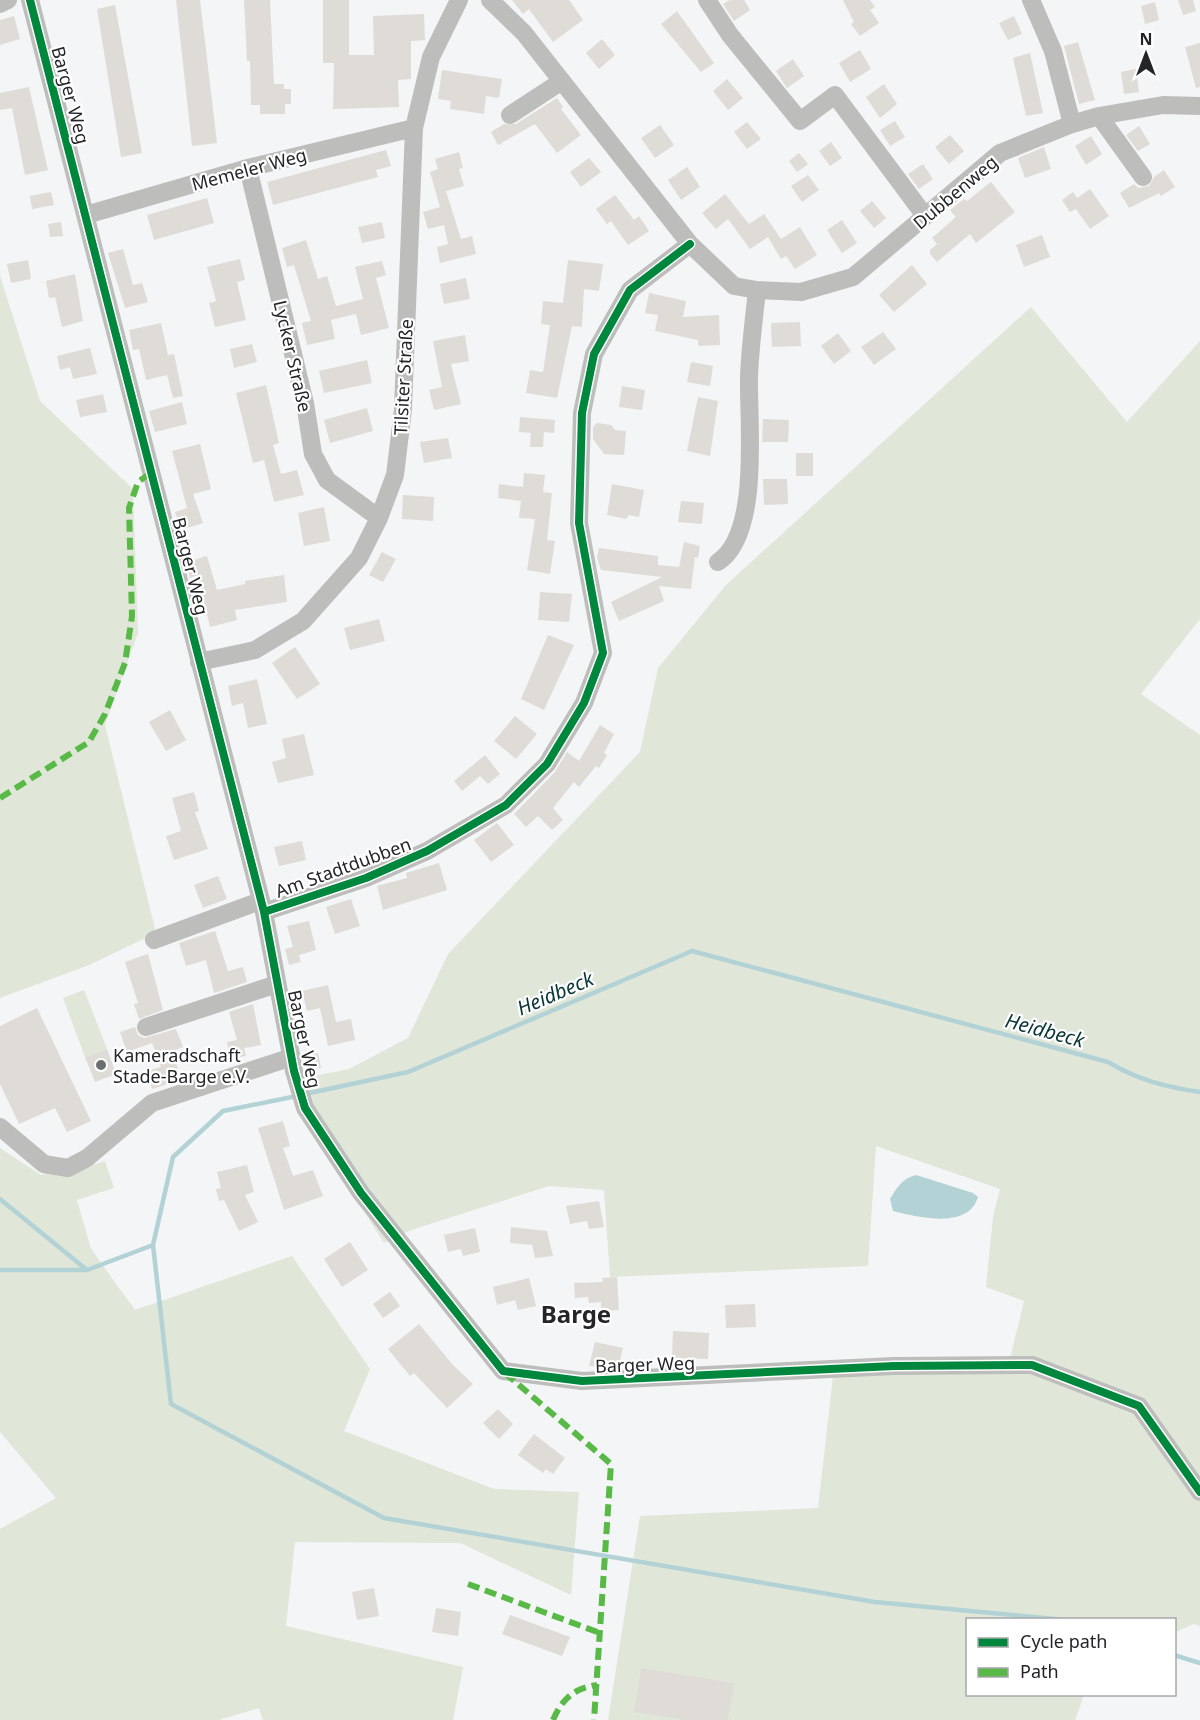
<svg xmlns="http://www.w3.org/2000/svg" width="1200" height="1720" viewBox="0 0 1200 1720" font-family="'Noto Sans',sans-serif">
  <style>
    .green { fill: #e0e6d8 }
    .water { fill: #b3d2d5 }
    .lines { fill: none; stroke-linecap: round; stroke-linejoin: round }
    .stream { stroke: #b3d2d5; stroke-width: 4.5 }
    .building { fill: #dfdcd7 }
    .minor { stroke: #bdbdbc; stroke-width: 18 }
    .quiet { stroke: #58b947; stroke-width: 6; stroke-dasharray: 12 6; stroke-linecap: butt }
    .cycleway-casing { stroke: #fff; stroke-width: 11 }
    .cycleway { stroke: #00873e; stroke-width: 8 }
    .poi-dot { fill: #6c6e70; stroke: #fff; stroke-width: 2 }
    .labels { text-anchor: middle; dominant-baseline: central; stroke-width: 4.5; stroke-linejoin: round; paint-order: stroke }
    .street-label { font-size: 18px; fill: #242527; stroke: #fff }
    .poi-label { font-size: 18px; fill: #242527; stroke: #fff; text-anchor: start }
    .water-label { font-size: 20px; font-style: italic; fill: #083537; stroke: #fff }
    .district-label { font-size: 24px; font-weight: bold; fill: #242527; stroke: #fff }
  </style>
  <rect width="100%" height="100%" fill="#f3f5f7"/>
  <path class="green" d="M0 276 40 401 133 489 138 633 105 725 156 933 89 965 0 998Z
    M1031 307 1127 422 1200 341V619L1141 694 1200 735V1626L1194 1624 1175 1632 1174 1620H968V1694L1084 1695 1075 1720H608L640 1516 818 1508 833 1376 1008 1367 1024 1301 986 1287 993 1217 1000 1189 876 1146 868 1266 610 1277 604 1190 549 1186 411 1230 384 1243 295 1102 290 1081 349 1069 408 1038 448 954 640 752 658 668 726 585Z
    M84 990 107 1049 85 1057 63 998Z
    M0 1148 41 1175 67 1166 69 1172 105 1161 114 1188 77 1200 91 1249 135 1310 292 1256 370 1369 344 1431 494 1489 579 1492 571 1595 460 1543 295 1542 286 1626 463 1667 453 1720H263L259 1708 219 1720H0V1529L56 1498 0 1432Z"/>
  <path class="water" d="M916 1175 973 1193 978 1197C968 1230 918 1217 893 1211L890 1199C897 1187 903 1178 916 1175Z"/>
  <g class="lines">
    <path class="stream" d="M305 1094 408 1072 692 951 1108 1062C1138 1080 1166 1087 1200 1092
      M0 1199 87 1270
      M153 1245 171 1404 384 1518 875 1602 1065 1620
      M0 1270H87L153 1245 173 1157 223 1111 297 1096
      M1174 1655 1200 1663"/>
  </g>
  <path class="building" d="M176 0H200L217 143 192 146Z
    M244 0H270L274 84H284V89H291V104H285V114H260V105H251L250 61H247Z
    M323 0H349V55H374L373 16 424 14 425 40 411 41V79L398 80 399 107 333 109 334 63H323Z
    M512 0H569L583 20 553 42 529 9 523 14Z
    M730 0H744L750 10 734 21 723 4Z
    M843 0H870L875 7 870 10 879 23 860 36 851 24 854 22Z
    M1178 0H1193L1196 11 1183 15Z
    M1155 2 1159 20 1145 24 1141 6Z
    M115 5 142 153 121 157 97 9Z
    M677 11 714 63 701 72 661 24Z
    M14 16 20 39 0 45V20Z
    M1014 16 1022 34 1008 40 999 23Z
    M602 39 615 55 599 69 586 53Z
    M1078 42 1095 100 1079 104 1064 46Z
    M1200 43V87L1196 88 1185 47Z
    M860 50 871 69 850 82 839 63Z
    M1030 53 1043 113 1026 116 1013 58Z
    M793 59 804 76 787 88 776 71Z
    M1136 69 1139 92 1124 94 1121 72Z
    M442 70 502 79 499 98 486 96 484 114 450 109 451 101 438 99Z
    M727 79 743 98 728 110 713 91Z
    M884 84 897 104 880 118 866 97Z
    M29 87 48 170 25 175 12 108 0 110V93Z
    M557 98 563 107 561 109 581 135 557 153 535 124 498 145 491 132 504 124H516Z
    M895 121 905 137 890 146 880 130Z
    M747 122 761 139 747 149 734 132Z
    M660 125 674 145 655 158 641 138Z
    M1139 126 1150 144 1138 151 1126 135Z
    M950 135 964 151 949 164 935 147Z
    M1091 136 1102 154 1086 165 1075 146Z
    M831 142 842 158 830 166 819 151Z
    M1044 147 1051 169 1025 178 1018 158Z
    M386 150 391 166 376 170 378 177 273 205 267 182Z
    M459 152 463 168 459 169 464 186 446 191 461 239 472 236 476 254 440 263 437 247 448 244 444 225 428 229 423 212 440 207 430 172 438 169 435 159Z
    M799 153 808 164 797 172 789 161Z
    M589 158 601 172 581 187 570 172Z
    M923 164 933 179 919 189 908 174Z
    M687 167 700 187 681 200 668 180Z
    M1164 170 1175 187 1161 196 1159 193 1129 208 1120 193 1134 184 1138 188 1149 186 1154 177Z
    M808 175 819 190 802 202 791 186Z
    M991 182 1015 212 976 243 970 234 937 262 930 254V250L937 244 932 238 956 217 950 210 964 199 967 201Z
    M1090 189 1109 216 1090 229 1076 209 1070 212 1062 200 1073 192 1077 198Z
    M51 192 54 205 32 209 30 196Z
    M725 194 749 224 764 214 781 239 800 227 817 255 795 269 786 256 781 259 768 237 750 249 728 219 716 229 702 213Z
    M615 195 634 220 639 216 649 231 628 245 611 221 607 224 596 209Z
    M207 198 214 223 154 240 147 215Z
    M872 201 886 218 874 228 860 211Z
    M842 220 857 243 842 253 827 230Z
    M61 222 63 236 50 237 48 224Z
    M382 222 385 238 362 243 358 227Z
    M1042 235 1050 257 1024 267 1016 245Z
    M306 240 318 279 327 276 336 306 363 299 355 267 382 261 386 275 376 278 389 328 361 335 356 314 331 320 335 339 307 345 302 323 311 321 294 265 287 267 282 248Z
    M123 249 133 285 142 283 148 302 125 308 108 253Z
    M240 259 245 280 237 282 246 320 215 327 209 303 216 301 207 267Z
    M28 260 31 279 11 283 7 264Z
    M568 260 603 264 599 291 584 289 582 327 572 326 557 398 526 393 530 370 543 372 550 325 541 324 543 301 563 303Z
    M912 265 927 284 894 312 879 295Z
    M75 274 83 321 62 327 55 297 49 298 46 281Z
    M466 278 470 299 444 304 440 284Z
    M649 293 686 301 683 317 719 315 720 345 698 346V340L655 331 658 315 645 313Z
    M800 322 801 346 772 347 771 323Z
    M161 323 168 355 174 354 183 396 173 398 167 375 146 380 139 349 133 350 129 330Z
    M883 332 896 349 874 365 861 347Z
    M838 333 851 351 834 364 821 346Z
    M465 335 469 361 451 364 461 404 434 410 429 390 442 387 433 341Z
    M252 344 257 362 234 368 230 349Z
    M90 348 97 374 73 379 70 367 60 370 57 356Z
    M367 360 372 383 324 393 319 371Z
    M691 362 713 366 710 386 687 382Z
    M266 385 279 443 273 445 281 474 297 470 304 495 274 502 264 460 253 463 236 393Z
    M622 386 645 390 642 410 619 407Z
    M103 394 107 412 80 417 76 400Z
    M698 397 718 401 710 456 687 451Z
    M182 402 187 424 155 432 149 411Z
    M367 408 373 431 330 443 324 420Z
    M520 417 555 420 554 433 544 432 543 447H530L531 433 519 432Z
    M763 419 789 420 788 442H762Z
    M597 423 611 425 615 430 626 431 624 455 604 454 593 439V427Z
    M448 438 452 458 424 463 420 442Z
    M200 444 211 489 193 494 203 523 181 530 175 512 187 508 172 451Z
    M796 453H813V476H796Z
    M524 473 545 475 543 492 552 493 547 540 555 541 550 574 527 570 535 519 519 518 521 501 498 498 499 484 523 487Z
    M763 479H787L788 504 764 505Z
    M612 484 644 490 639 517 629 515 626 519 607 515Z
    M403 495 434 497 433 521 402 519Z
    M681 501 704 503 702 524 678 522Z
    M324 507 330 541 304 546 298 513Z
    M684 542 700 546 698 558 695 557 691 589 659 586 664 601 619 621 611 602 662 577 601 570 597 558 599 548 658 556V565L679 567Z
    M382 552 396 559 383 582 369 575Z
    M207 556 217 590 245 584V581L284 575 287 602 235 610 237 620 210 627 198 575 190 578 186 562Z
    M540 592 572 594 569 622 538 620Z
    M379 619 385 641 350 650 344 628Z
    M548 635 574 645 544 710 521 699Z
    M295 647 320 684 297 699 272 663Z
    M257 679 267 724 248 728 243 703 232 706 228 686Z
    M170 710 186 740 166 751 149 722Z
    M515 716 537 734 516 759 494 741Z
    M600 725 614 734 604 753 607 755 599 768 596 766 579 787 574 782 553 808 563 820 552 830 538 816 526 827 514 814 555 772 567 752 579 761Z
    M304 734 314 775 278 783 272 762 286 758 282 739Z
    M485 755 500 774 488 784 480 776 462 791 454 781Z
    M194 792 199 811 195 812 208 849 174 860 166 836 181 831 172 798Z
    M497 823 514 845 491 862 474 840Z
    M302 841 306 860 279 866 274 847Z
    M439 863 447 890 383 910 377 886 407 878 406 873Z
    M218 876 227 899 203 908 194 885Z
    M351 899 360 926 335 934 326 907Z
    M309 921 316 950 299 955 301 962 289 965 285 949 293 947 287 926Z
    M215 931 228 971 243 967 247 982 214 993 206 960 186 966 179 943Z
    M148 954 163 1010 139 1019 134 1004 138 1003 125 962Z
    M328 985 336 1022 351 1019 355 1040 328 1046 320 1008 307 1011 302 991Z
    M253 1004 261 1045 244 1048 246 1056 230 1059 227 1042 237 1040 229 1012Z
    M37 1008 91 1121 67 1132 55 1108 19 1124 0 1084V1026Z
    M135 1027 138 1035 144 1038 176 1029 183 1047 173 1051 181 1080 152 1089 147 1071 161 1067 152 1043 127 1052 120 1032Z
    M107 1049 116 1074 95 1082 85 1057Z
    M318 1053 321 1068 306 1071 303 1056Z
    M283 1121 290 1146 283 1148 293 1176 313 1170 323 1196 284 1210 258 1128Z
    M247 1165 254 1192 245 1195 258 1222 239 1231 224 1200 219 1201 216 1189 221 1188 217 1172Z
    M599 1201 604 1227 589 1229 587 1221 570 1224 566 1206Z
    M511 1227 547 1231 553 1256 535 1258 532 1245 510 1243Z
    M475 1228 480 1252 463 1256 461 1249 448 1252 444 1235Z
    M350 1242 368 1270 342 1287 324 1259Z
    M617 1277 619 1310 601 1311V1302L589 1303 588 1297 575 1298 574 1283 603 1282 602 1278Z
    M529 1278 536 1306 518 1310 515 1300 497 1305 493 1287Z
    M390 1292 400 1306 383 1318 373 1304Z
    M755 1304 756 1327 726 1328 725 1305Z
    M419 1324 453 1365 473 1384 447 1408 414 1373 410 1376 388 1349Z
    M673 1331 709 1333 708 1359 672 1358Z
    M595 1342 623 1348 618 1368 589 1366Z
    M498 1409 513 1424 499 1439 483 1423Z
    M534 1434 565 1458 553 1474 546 1469 543 1473 518 1455Z
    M374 1588 379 1616 357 1620 352 1592Z
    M436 1608 461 1612 458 1636 432 1632Z
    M510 1615 570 1637 562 1656 502 1634Z
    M641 1668 734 1683 728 1720H685L634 1712Z"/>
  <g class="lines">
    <path class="minor" d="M30 0 264 912 294 1071 305 1108 361 1193 503 1371 582 1381 894 1366 1032 1365 1139 1406 1200 1492
      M490 0 524 33 690 244 734 286 757 290 801 292 853 277 1000 153 1072 124 1099 116 1163 105 1200 106
      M707 0 730 35 800 121 835 95 925 216
      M1031 0 1053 51 1072 124
      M0 4 8 0
      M510 115 562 81
      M1099 116 1143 177
      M248 168 305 403 313 454 327 480 379 518
      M86 215 248 168 414 128
      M718 562C761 534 748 423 749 377 750 348 754 319 757 290
      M199 662 255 650 303 621 359 558 379 518 395 475 403 409 414 128 431 57 459 0
      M264 912 366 878 427 851 506 805 547 764 584 703 603 653 579 523 582 413 594 354 630 290 690 244
      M154 940 260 901
      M146 1027 277 984
      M0 1127 44 1164 68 1168 87 1158 152 1103 292 1057"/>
    <path class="quiet" d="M0 798 89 742 105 714 125 663 132 616 129 508 138 482 152 472
      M505 1373 611 1464 594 1720
      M468 1584 600 1633
      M553 1720C562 1699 574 1688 597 1685"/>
    <g class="cycleway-casing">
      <path id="cycleway" d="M30 0 264 912 294 1071 305 1108 361 1193 503 1371 582 1381 894 1366 1032 1365 1139 1406 1200 1492
        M264 912 366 878 427 851 506 805 547 764 584 703 603 653 579 523 582 413 594 354 630 290 690 244"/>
    </g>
    <use href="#cycleway" class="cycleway"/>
  </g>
  <circle class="poi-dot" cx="101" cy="1065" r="6"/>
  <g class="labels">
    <g class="street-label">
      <text transform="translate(71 95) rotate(75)">Barger Weg</text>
      <text transform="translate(249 169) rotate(-15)">Memeler Weg</text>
      <text transform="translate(955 192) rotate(-40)">Dubbenweg</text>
      <text transform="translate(293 356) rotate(77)">Lycker Straße</text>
      <text transform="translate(403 377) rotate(-87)">Tilsiter Straße</text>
      <text transform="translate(191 566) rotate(76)">Barger Weg</text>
      <text transform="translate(343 867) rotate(-20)">Am Stadtdubben</text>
      <text transform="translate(305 1039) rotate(78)">Barger Weg</text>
      <text transform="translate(645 1364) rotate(-2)">Barger Weg</text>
    </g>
    <g class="poi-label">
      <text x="113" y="1055">Kameradschaft<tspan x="113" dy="21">Stade-Barge e.V.</tspan></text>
    </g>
    <g class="water-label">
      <text transform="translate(555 993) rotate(-23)">Heidbeck</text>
      <text transform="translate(1045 1030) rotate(15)">Heidbeck</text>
    </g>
    <g class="district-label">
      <text x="576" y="1313">Barge</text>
    </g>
  </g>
  <rect x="966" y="1618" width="210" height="78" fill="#ffffff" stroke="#a7a8a9" stroke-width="1.5"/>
  <rect x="978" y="1638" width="30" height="9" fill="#00873e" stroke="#a7a8a9" stroke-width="1.5"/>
  <text x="1020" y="1648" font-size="18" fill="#242527">Cycle path</text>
  <rect x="978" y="1668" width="30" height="9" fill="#58b947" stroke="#a7a8a9" stroke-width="1.5"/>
  <text x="1020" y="1678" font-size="18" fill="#242527">Path</text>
  <g transform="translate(1146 54)" stroke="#ffffff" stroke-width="4.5" paint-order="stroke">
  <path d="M0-4.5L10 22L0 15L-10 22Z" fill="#242527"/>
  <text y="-9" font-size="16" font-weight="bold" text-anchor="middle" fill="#242527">N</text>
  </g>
</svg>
